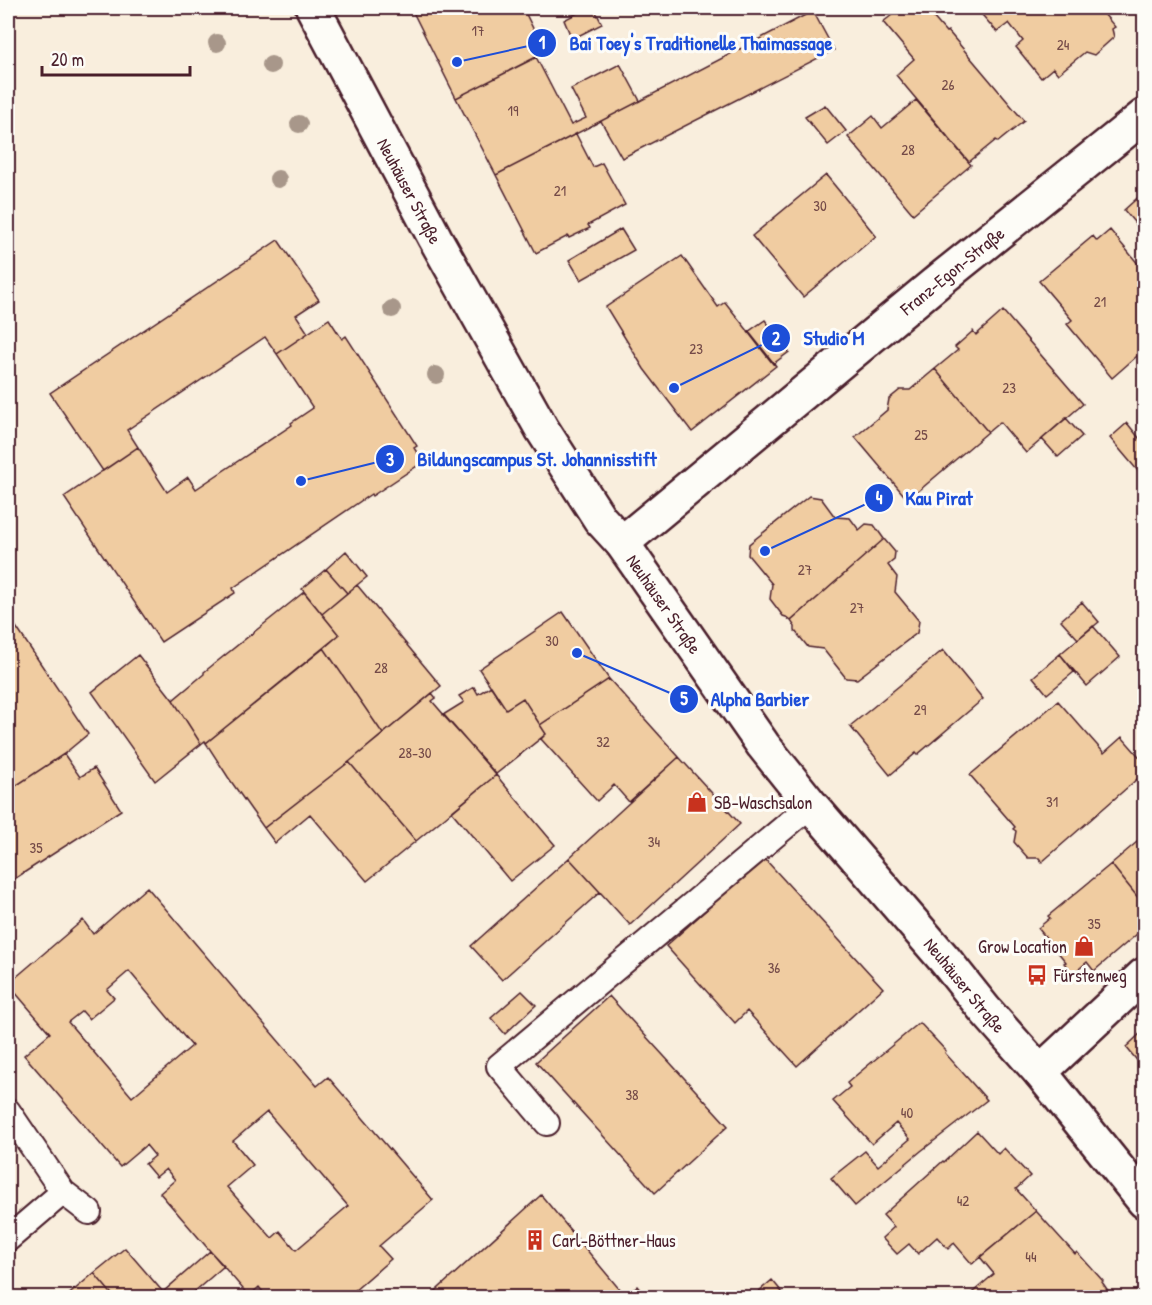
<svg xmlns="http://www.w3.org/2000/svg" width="1152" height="1305" viewBox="0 0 1152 1305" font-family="'Patrick Hand',sans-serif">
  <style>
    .building { fill: #f0cca1; stroke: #4a1f2b; stroke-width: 1.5; fill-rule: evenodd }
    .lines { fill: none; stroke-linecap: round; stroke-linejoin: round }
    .service-casing { stroke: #4a1f2b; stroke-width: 28 }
    .minor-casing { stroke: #4a1f2b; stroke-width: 38 }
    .secondary-casing { stroke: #4a1f2b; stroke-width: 38 }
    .service { stroke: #fdfcf7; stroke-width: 24 }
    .minor { stroke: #fdfcf7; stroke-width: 33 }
    .secondary { stroke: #fdfcf7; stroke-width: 33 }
    .tree { fill: #a8978a }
    .labels { text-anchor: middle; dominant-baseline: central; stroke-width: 6; stroke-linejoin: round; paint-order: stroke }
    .number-label { font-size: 15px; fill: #744a48 }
    .street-label { font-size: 18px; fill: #4a1f2b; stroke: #fdfcf7 }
    .poi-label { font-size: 18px; fill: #4a1f2b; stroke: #fdfcf7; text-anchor: start }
    .leader { fill: none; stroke: #1d4ed8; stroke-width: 2 }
    .callout-dot { fill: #1d4ed8; stroke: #fdfcf7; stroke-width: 2 }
    .mark-label { font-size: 18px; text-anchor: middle; font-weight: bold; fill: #fff }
    .callout-label { font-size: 20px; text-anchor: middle; font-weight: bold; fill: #1d4ed8; stroke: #fdfcf7; stroke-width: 6; stroke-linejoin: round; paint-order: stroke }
  </style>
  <rect width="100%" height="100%" fill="#f9eedd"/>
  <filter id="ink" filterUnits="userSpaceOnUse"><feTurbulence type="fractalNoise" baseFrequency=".0167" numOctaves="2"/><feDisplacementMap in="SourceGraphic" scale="12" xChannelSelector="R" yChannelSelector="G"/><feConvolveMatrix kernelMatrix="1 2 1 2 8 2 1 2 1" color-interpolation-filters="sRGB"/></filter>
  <g filter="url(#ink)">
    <path class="building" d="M411 8H523L545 53 456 98Z
      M587 8H594L602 24 572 39 564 20Z
      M901 8H925L946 32 948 31 1024 121 998 142 996 140 969 162 896 75 914 59 883 22Z
      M976 8H1099L1115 27 1112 29 1114 37 1094 55 1085 52 1058 74 1053 68 1041 78 1016 47 1023 41 1009 23 997 32Z
      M813 11 834 50 622 158 601 121Z
      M536 57 571 125 586 118 571 89 620 64 640 101 496 175 456 98Z
      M916 100 971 165 913 214 848 137 873 116 882 128Z
      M825 105 846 131 828 145 805 117Z
      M576 134 593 167 602 163 625 205 588 225 590 228 569 238 568 236 536 253 496 175Z
      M826 175 876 236 803 297 752 236Z
      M1144 192V234L1124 210Z
      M621 229 634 250 581 280 569 260Z
      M1110 230 1144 271V350L1112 378 1067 324 1072 320 1039 281 1093 236 1097 241Z
      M278 240 319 300 296 315 308 333 277 354 265 337 127 430 138 447 103 471 50 393Z
      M682 256 718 307 725 302 776 366 692 432 644 369 606 307Z
      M1003 311 1083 404 1026 453 1000 422 988 432 935 369 958 350 955 347 973 331 976 335Z
      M329 319 342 339 346 336 417 446 414 448 423 462 372 496 371 494 233 588 235 593 161 642 64 497 138 447 167 492 188 477 196 489 292 425 291 423 313 408 277 354Z
      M765 320 789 352 773 364 748 332Z
      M935 369 988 432 908 500 855 437 887 410 889 399 900 390H910Z
      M1066 418 1082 436 1058 457 1042 439Z
      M1127 423 1144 444V466L1138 471 1110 438Z
      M809 496 821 498 835 517 850 518 859 530 866 524 874 525 884 539 791 621 786 617 783 616 770 599 772 584 748 555 749 544Z
      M884 539 895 552 894 560 888 565 897 577 895 592 919 621 917 633 857 679 846 678 823 649 808 647 795 631V627L791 621Z
      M346 551 367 577 347 593 326 569Z
      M326 569 347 593 322 614 302 589Z
      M357 585 441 686 383 734 324 648 339 635 322 614Z
      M304 592 339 635 206 743 205 741 201 744 173 700 204 674V672Z
      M1082 602 1099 622 1078 639 1061 620Z
      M563 612 609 679 540 725 523 698 506 709 479 669Z
      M8 615 88 734 64 754 8 791Z
      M1093 626 1120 657 1087 686 1060 654Z
      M324 648 383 734 349 762 264 828 228 777 206 743Z
      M943 650 983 699 917 755 916 753 890 775 850 726Z
      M1060 654 1074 672 1047 694 1033 677Z
      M138 655 173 700 201 744 155 781 92 692Z
      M609 679 679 757 629 802 614 785 597 801 541 739 546 734 540 725Z
      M491 686 506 709 523 698 546 734 496 774 443 715 464 702 459 696 474 687 478 694Z
      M432 693 436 698 432 701 496 775 416 841 349 762Z
      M1058 701 1104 753 1122 737 1144 762V773L1042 862 1039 858H1028L1014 842 1016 831 1013 829 1015 827 970 775Z
      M64 754 80 777 94 768 121 810 8 883V791Z
      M679 757 740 824 630 925 569 858Z
      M349 762 416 841 367 881 310 814 275 843 264 828Z
      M496 775 555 845 510 881 452 812Z
      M1144 836V905L1111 864Z
      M569 858 600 892 502 980 471 946Z
      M764 858 883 988 797 1066 747 1011 735 1023 666 946Z
      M1111 864 1144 905V928L1094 971 1087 962 1073 974 1064 963 1066 962 1038 928 1050 918 1048 916Z
      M147 887 317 1086 328 1077 433 1200 379 1246 391 1259 346 1298H268L259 1287 249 1296 160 1193 175 1180 166 1169 156 1177 145 1164 155 1156 146 1145 120 1167 24 1055 50 1033 8 984 83 920 93 934ZM129 971 192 1046 132 1097 68 1022 82 1011 89 1019 114 998 107 990ZM267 1112 348 1206 296 1250 280 1231 272 1238 227 1187 253 1165 233 1141Z
      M522 991 536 1005 505 1034 491 1018Z
      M609 996 728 1126 655 1193 536 1062Z
      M919 1023V1024L920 1023 946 1051 945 1053 987 1100 921 1151 855 1206 831 1178 865 1151 878 1166 910 1139 896 1123 872 1144 833 1101 850 1087 847 1083 854 1077Z
      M1144 1030V1069L1126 1047Z
      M977 1131 998 1154 1004 1148 1030 1176 1016 1189 1036 1211 972 1264 954 1243 948 1249 937 1237 918 1254 909 1244 897 1254 882 1238 894 1227 883 1215 943 1161 944 1162Z
      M541 1195 625 1296 637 1286 647 1298H428Z
      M1036 1211 1075 1254 1077 1252 1103 1281 1102 1282 1113 1298H966L994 1274 980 1257Z
      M125 1248 163 1292 167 1298H115L94 1273Z
      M210 1251 224 1266 187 1298H167L163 1292Z
      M94 1273 115 1298H65Z
      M772 1280 787 1298H751Z"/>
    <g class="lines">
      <g class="service-casing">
        <path id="service" d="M8 1111 63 1192 89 1212
          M547 1123 499 1066 811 805
          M8 1239 63 1192"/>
      </g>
      <g class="minor-casing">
        <g id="minor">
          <path id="s1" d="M622 543 942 278 1144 116"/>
          <path d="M1040 1072 1144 975"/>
        </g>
      </g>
      <g class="secondary-casing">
        <g id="secondary">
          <path id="s2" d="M313 8 435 238 542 429 600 519 622 543 763 745 811 805 945 960 985 1010 1040 1072 1144 1201"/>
        </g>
      </g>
      <use href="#service" class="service"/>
      <use href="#minor" class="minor"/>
      <use href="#secondary" class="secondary"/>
    </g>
    <g class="tree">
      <circle cx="217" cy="43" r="9"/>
      <circle cx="271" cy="65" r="9"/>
      <circle cx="299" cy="124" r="9"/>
      <circle cx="278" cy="179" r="9"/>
      <circle cx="392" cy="309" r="9"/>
      <circle cx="436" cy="375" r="9"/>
    </g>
  </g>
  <defs>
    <g id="shop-bare" transform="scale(1.62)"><path d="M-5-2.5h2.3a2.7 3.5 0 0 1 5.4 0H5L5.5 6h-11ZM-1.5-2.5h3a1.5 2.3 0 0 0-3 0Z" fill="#c8321e" stroke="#fdfcf7" stroke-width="2.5" paint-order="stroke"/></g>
    <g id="bus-bare" transform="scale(1.62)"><path d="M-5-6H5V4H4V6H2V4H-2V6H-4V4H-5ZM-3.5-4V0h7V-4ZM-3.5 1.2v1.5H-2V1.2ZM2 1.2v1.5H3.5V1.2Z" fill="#c8321e" stroke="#fdfcf7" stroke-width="2.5" paint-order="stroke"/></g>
    <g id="building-bare" transform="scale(1.62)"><path d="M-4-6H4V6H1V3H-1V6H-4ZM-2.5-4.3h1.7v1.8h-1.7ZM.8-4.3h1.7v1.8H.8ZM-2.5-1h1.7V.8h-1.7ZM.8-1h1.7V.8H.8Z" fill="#c8321e" stroke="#fdfcf7" stroke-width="2.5" paint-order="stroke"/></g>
  </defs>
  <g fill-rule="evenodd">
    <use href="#shop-bare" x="697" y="802"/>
    <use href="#shop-bare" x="1084" y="946"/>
    <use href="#bus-bare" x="1037" y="975"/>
    <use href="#building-bare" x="535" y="1240"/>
  </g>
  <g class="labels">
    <g class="number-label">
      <text x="478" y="30">17</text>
      <text x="1063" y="44">24</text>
      <text x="948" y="84">26</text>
      <text x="513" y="110">19</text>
      <text x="908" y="149">28</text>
      <text x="560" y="190">21</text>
      <text x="820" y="205">30</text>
      <text x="1100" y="301">21</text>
      <text x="696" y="348">23</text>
      <text x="1009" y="387">23</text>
      <text x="921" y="434">25</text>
      <text x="805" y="569">27</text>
      <text x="857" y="607">27</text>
      <text x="552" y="640">30</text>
      <text x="381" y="667">28</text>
      <text x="920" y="709">29</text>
      <text x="603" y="741">32</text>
      <text x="415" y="752">28-30</text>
      <text x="1052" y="801">31</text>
      <text x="654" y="841">34</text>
      <text x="36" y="847">35</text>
      <text x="1094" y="923">35</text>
      <text x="774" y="967">36</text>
      <text x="632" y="1094">38</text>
      <text x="907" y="1112">40</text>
      <text x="963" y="1200">42</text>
      <text x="1031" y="1256">44</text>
    </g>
    <g class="street-label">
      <text stroke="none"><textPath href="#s2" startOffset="207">Neuhäuser Straße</textPath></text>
      <text stroke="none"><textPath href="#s1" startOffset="428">Franz-Egon-Straße</textPath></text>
      <text stroke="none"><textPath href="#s2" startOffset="693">Neuhäuser Straße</textPath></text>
      <text stroke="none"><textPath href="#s2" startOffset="1179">Neuhäuser Straße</textPath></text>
    </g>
    <g class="poi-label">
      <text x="714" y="802">SB-Waschsalon</text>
      <text x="1067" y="946" text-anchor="end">Grow Location</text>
      <text x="1054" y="975">Fürstenweg</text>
      <text x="552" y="1240">Carl-Böttner-Haus</text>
    </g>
  </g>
  <path class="leader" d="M457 62L542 43M674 388L776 338M301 481L390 459M765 551L879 498M577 653L684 699"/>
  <g class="callout-dot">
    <circle cx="457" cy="62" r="6"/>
    <circle cx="674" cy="388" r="6"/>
    <circle cx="301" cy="481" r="6"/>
    <circle cx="765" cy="551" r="6"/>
    <circle cx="577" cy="653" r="6"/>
    <circle cx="542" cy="43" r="15"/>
    <circle cx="776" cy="338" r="15"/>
    <circle cx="390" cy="459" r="15"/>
    <circle cx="879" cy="498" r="15"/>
    <circle cx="684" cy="699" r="15"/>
  </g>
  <g class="mark-label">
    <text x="542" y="49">1</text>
    <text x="776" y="345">2</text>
    <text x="390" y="466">3</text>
    <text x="879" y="504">4</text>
    <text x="684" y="705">5</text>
  </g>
  <g class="callout-label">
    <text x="701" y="50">Bai Toey's Traditionelle Thaimassage</text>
    <text x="834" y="345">Studio M</text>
    <text x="537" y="466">Bildungscampus St. Johannisstift</text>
    <text x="939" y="505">Kau Pirat</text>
    <text x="760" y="706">Alpha Barbier</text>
  </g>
  <rect width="1152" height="1305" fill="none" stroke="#fdfcf7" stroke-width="30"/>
  <rect x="15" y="15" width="1122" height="1275" fill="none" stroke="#4a1f2b" stroke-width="2" filter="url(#ink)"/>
  <path d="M42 66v9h148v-9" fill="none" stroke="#4a1f2b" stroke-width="3"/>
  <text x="51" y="66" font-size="18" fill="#4a1f2b" stroke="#fdfcf7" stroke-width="4.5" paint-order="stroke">20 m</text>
</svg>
